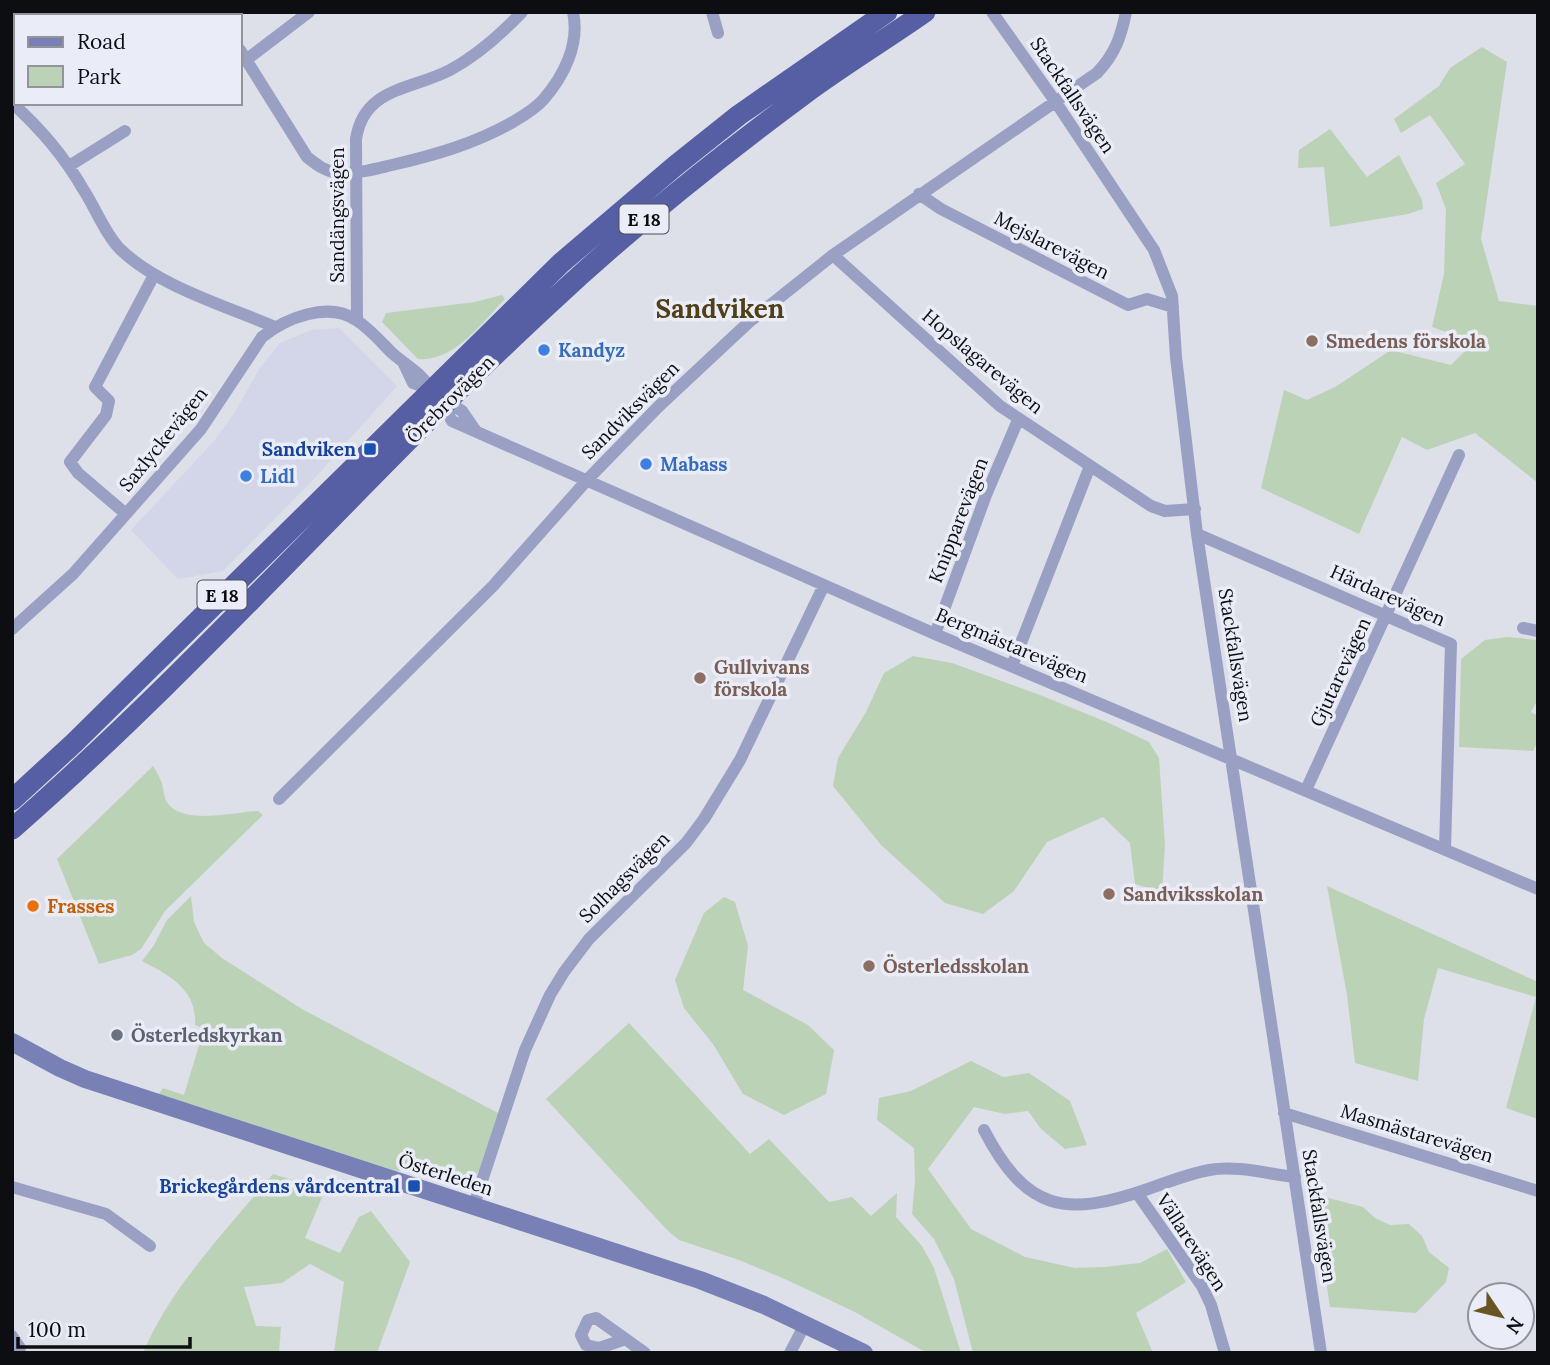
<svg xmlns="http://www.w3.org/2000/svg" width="1550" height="1365" viewBox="0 0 1550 1365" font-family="Lora,serif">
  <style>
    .built { fill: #d3d6e8 }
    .green { fill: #bcd2b7 }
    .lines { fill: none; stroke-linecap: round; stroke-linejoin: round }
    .minor { stroke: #99a0c4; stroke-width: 12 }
    .secondary { stroke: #7880b5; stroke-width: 18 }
    .trunk { stroke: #565ea4; stroke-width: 21 }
    .education-dot { fill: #8d6e63; stroke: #eaecf7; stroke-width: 2.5 }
    .shop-dot { fill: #3f7fe0; stroke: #eaecf7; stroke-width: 2.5 }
    .transit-dot { fill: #1a4fb4; stroke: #eaecf7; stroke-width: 2.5 }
    .food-dot { fill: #e8710a; stroke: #eaecf7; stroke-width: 2.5 }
    .worship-dot { fill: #6b7280; stroke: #eaecf7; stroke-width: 2.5 }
    .labels { text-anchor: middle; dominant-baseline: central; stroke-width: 7; stroke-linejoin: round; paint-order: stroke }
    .shield { fill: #eaecf7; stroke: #4f5156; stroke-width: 2 }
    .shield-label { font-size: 18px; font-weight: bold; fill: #0d0e11 }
    .street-label { font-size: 19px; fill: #0d0e11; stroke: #eaecf7 }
    .education-label { font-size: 19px; font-weight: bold; fill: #785e54; stroke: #eaecf7; text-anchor: start }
    .shop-label { font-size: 19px; font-weight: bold; fill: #366cbe; stroke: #eaecf7; text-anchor: start }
    .transit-label { font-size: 19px; font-weight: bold; fill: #164399; stroke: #eaecf7; text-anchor: end }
    .food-label { font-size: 19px; font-weight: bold; fill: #c56008; stroke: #eaecf7; text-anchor: start }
    .worship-label { font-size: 19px; font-weight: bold; fill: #5b616d; stroke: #eaecf7; text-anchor: start }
    .district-label { font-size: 26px; font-weight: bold; fill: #504019; stroke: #eaecf7 }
  </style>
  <rect width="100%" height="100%" fill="#dddfe9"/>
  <path class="built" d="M339 328 397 386 312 481 223 571 178 579 131 530 214 441 235 412 259 369 280 343 311 330Z"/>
  <path class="green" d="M1482 47 1507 62 1481 239 1499 301 1538 306V483L1475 433 1427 450 1402 437 1359 534 1261 488 1284 390 1307 400 1335 387 1391 350 1451 365 1465 351 1446 332 1432 327 1444 274 1446 209 1436 183 1465 164 1430 115 1401 133 1394 119 1439 86 1450 68Z
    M1330 129 1367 177 1399 155 1422 200 1423 209 1408 214 1330 227 1324 167 1298 168 1299 150Z
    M502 295 505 299C481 323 455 362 418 359L382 322 386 313 475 302Z
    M1507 637 1538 640V699L1531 712 1538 716V741L1533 751 1459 747 1461 659 1485 640Z
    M913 656 952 663 1040 695 1109 723 1149 742 1159 758 1165 845 1162 892 1135 884 1130 843 1103 817 1047 842 1014 891 983 914 945 903 881 845 833 786 838 758 866 712 884 673Z
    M153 766C156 771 159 776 161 781 164 787 163 796 167 802 182 826 234 812 258 811L263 815 165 911 141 949 132 955 99 964 57 859Z
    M1327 886 1538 982V1119L1506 1108 1536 997 1438 968 1424 1019 1418 1081 1355 1063 1347 995Z
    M191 896 194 922 204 943 222 958 302 1009 498 1113 479 1171 470 1181 456 1183 421 1170 396 1171 159 1094 163 1088 184 1095 204 1029 195 1025C197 989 170 976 142 961L154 945 167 920Z
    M724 897 735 902 748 946 743 990 808 1025 834 1050 826 1094 784 1115 743 1094 713 1044 684 1008 675 980 704 913Z
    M629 1023 750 1154 769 1139 829 1202 852 1197 871 1216 897 1193 896 1217 922 1246 934 1268 961 1353H927L853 1311 787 1280 739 1260 679 1240 667 1230 546 1099Z
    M971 1061 1003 1077 1029 1073 1070 1101 1087 1145 1065 1149 1041 1129 1028 1111 1005 1114 974 1107 928 1169 971 1229 1025 1257 1075 1268 1105 1267 1140 1263 1167 1249 1186 1282 1136 1313 1153 1353H973L954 1279 934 1239 912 1214 915 1181 914 1148 877 1120 879 1098 911 1091Z
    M273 1174 325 1190 305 1238 340 1253 359 1217 371 1211 410 1262 377 1353H334L344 1282 310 1264 282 1283 244 1287 256 1326 281 1327 279 1353H143C169 1289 229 1227 273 1174Z
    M1313 1194 1363 1207 1375 1218 1390 1225 1409 1224 1422 1236 1429 1252 1449 1268 1446 1282 1416 1313 1330 1307Z"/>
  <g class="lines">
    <path class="minor" d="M216 12 218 16
      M712 12 718 33
      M992 12 1055 101 1154 250 1172 296 1176 357 1197 534 1321 1353
      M240 50 307 157C317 165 326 172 339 173 357 174 375 169 392 165 435 155 474 144 513 122 523 116 535 109 543 100 564 76 580 44 573 12
      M246 60 309 12
      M12 103C40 128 64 156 83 189 95 207 104 232 119 248 157 286 226 306 275 327
      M69 166 125 131
      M919 194 941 209 1128 305 1147 299 1173 307
      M833 255 1000 406 1151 506 1165 511 1195 509
      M357 320 356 139C364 87 412 90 450 70 476 56 502 33 522 12
      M403 362 413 383 431 389
      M447 402 448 414 452 421 935 634 1538 889
      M447 402 462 411 475 430
      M126 514 78 473 70 462 106 415 109 401 95 387 154 275
      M1197 534 1451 644 1445 849
      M1523 628 1538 631
      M12 629 73 574 201 429 262 337C286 318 328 301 356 320 369 328 381 342 392 353 407 366 420 372 431 389
      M935 634 986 495 1018 420
      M1012 666 1090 466
      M1306 790 1459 455
      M279 799 493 586 588 479 658 407 749 322 833 255 1097 73C1115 54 1121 37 1126 12
      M1284 1113 1538 1191
      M984 1130C1026 1211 1065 1218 1148 1189 1168 1182 1188 1174 1209 1170 1237 1165 1268 1174 1295 1177
      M12 1187 106 1214 150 1246
      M1137 1193 1202 1286 1211 1305 1225 1353
      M474 1205 525 1050 550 995 564 972 589 939 686 843 704 819 740 760 824 585
      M12 1336 20 1348 19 1353
      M626 1339 599 1348 586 1345 581 1335 588 1320 596 1318 645 1353
      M790 1353 805 1324"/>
    <path class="secondary" d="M12 1042 60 1068 85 1079 700 1280 764 1305 864 1353"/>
    <path class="trunk" d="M12 800 74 743 561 263 675 166 739 115 887 12
      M12 829C201 664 366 473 550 303 630 228 715 160 803 95 842 66 885 40 925 12"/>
  </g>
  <g class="education-dot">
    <circle cx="1312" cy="341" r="7"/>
    <circle cx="700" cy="678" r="7"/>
    <circle cx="1109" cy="894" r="7"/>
    <circle cx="869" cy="966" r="7"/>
  </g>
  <g class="shop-dot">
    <circle cx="544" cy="350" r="7"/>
    <circle cx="646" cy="464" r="7"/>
    <circle cx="246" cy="476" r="7"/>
  </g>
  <g class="transit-dot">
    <rect x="363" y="442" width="14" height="14" rx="3.5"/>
    <rect x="407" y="1179" width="14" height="14" rx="3.5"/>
  </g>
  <circle class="food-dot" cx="33" cy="906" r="7"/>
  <circle class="worship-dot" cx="117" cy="1035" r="7"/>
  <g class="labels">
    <g class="shield">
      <rect x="619.5" y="204.5" width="49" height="29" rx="5"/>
      <rect x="197.5" y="580.5" width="49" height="29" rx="5"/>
    </g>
    <g class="shield-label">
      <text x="644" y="219">E 18</text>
      <text x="222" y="595">E 18</text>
    </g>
    <g class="street-label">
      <text transform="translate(1073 95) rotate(56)">Stackfallsvägen</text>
      <text transform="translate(337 215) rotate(-90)">Sandängsvägen</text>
      <text transform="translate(1052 245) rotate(27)">Mejslarevägen</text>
      <text transform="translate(983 361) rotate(40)">Hopslagarevägen</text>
      <text transform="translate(450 399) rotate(-45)">Örebrovägen</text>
      <text transform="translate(630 410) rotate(-45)">Sandviksvägen</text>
      <text transform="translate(163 439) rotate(-51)">Saxlyckevägen</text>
      <text transform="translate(958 520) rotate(-69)">Knipparevägen</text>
      <text transform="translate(1388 595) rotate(24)">Härdarevägen</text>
      <text transform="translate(1012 645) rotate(23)">Bergmästarevägen</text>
      <text transform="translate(1236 655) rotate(81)">Stackfallsvägen</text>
      <text transform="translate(1340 672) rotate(-65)">Gjutarevägen</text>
      <text transform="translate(624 877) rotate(-45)">Solhagsvägen</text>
      <text transform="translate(1417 1133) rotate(17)">Masmästarevägen</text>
      <text transform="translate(446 1174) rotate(18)">Österleden</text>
      <text transform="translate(1320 1216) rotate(81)">Stackfallsvägen</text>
      <text transform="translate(1192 1242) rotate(57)">Vällarevägen</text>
    </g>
    <g class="education-label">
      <text x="1326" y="341">Smedens förskola</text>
      <text x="714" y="667">Gullvivans<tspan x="714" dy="22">förskola</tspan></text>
      <text x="1123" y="894">Sandviksskolan</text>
      <text x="883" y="966">Österledsskolan</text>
    </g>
    <g class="shop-label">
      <text x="558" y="350">Kandyz</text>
      <text x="660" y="464">Mabass</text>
      <text x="260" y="476">Lidl</text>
    </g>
    <g class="transit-label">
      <text x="356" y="449">Sandviken</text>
      <text x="400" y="1186">Brickegårdens vårdcentral</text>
    </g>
    <g class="food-label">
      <text x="47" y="906">Frasses</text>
    </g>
    <g class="worship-label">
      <text x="131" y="1035">Österledskyrkan</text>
    </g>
    <g class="district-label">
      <text x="720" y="308">Sandviken</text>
    </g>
  </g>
  <rect width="1550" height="1365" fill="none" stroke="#0d0e11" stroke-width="28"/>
  <rect x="14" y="14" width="228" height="91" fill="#eaecf7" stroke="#92939b" stroke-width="2"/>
  <rect x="28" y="37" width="35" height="10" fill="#7880b5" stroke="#92939b" stroke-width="2"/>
  <text x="77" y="49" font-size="21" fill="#0d0e11">Road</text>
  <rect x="28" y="66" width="35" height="21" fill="#bcd2b7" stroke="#92939b" stroke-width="2"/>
  <text x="77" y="84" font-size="21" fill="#0d0e11">Park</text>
  <g transform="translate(1501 1316) rotate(125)"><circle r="33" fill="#eaecf7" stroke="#92939b" stroke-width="2"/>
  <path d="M0-5L12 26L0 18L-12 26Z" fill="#695523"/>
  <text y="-10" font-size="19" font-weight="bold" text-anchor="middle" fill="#0d0e11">N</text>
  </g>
  <path d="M18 1337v10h172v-10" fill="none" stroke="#0d0e11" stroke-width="3.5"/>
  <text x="28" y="1337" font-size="21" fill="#0d0e11" stroke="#eaecf7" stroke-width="5" paint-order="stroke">100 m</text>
</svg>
